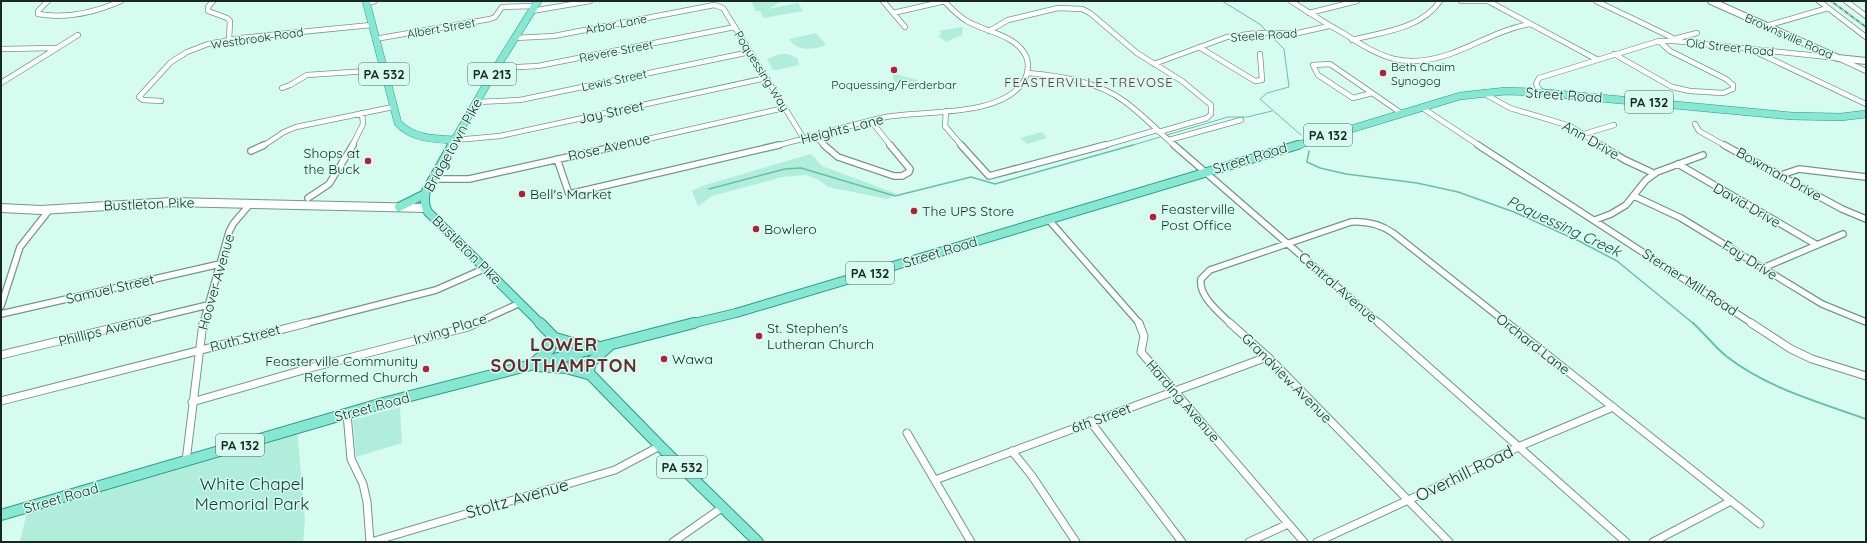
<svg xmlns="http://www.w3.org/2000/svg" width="1867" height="543" viewBox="0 0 1867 543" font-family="Quicksand,sans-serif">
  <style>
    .green { fill: #b0eddb }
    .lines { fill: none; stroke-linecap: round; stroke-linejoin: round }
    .stream-far2 { stroke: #66c0a9; stroke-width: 1 }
    .stream-far1 { stroke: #66c0a9; stroke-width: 1.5 }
    .stream { stroke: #66c0a9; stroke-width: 2 }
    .street-far2-casing { stroke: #74968c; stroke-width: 6 }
    .street-far1-casing { stroke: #74968c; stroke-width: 8 }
    .street-casing { stroke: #74968c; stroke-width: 9 }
    .secondary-far1-casing { stroke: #74968c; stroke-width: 8 }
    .secondary-casing { stroke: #74968c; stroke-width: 10 }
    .primary-far2-casing { stroke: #2c9b83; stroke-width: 8 }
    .primary-far1-casing { stroke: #2c9b83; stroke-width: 10 }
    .primary-casing { stroke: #2c9b83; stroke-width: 12 }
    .street-far2 { stroke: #fff; stroke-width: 4.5 }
    .street-far1 { stroke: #fff; stroke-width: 5.5 }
    .street { stroke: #fff; stroke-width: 7 }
    .secondary-far1 { stroke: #fff; stroke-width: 6 }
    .secondary { stroke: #fff; stroke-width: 8 }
    .primary-far2 { stroke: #86e8d3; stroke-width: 7 }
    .primary-far1 { stroke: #86e8d3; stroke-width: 8 }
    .primary { stroke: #86e8d3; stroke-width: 10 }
    .rail-casing { stroke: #779189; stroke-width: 2 }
    .rail { stroke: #d6fcf0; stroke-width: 1; stroke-dasharray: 3.5; stroke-linecap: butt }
    .poi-dot { fill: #b21f38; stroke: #d6fcf0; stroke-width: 1.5 }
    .labels { text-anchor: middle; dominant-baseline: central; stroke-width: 3; stroke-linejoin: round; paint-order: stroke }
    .far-street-label { font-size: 12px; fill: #1a2824; stroke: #d6fcf0 }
    .far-poi-label { font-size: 12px; fill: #1a2824; stroke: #d6fcf0; text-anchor: start }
    .shield { fill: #d6fcf0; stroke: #526861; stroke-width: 1 }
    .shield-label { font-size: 13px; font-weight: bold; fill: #1a2824 }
    .far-quarter-label { font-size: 13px; letter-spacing: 1px; fill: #6e272d; stroke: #d6fcf0 }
    .street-label { font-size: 14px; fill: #1a2824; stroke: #d6fcf0 }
    .poi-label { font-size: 14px; fill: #1a2824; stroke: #d6fcf0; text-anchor: start }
    .water-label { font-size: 15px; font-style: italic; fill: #153e34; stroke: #d6fcf0 }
    .near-street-label { font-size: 17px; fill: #1a2824; stroke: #d6fcf0 }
    .near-park-label { font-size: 17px; fill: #123c32; stroke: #d6fcf0 }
    .district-label { font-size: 18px; font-weight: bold; letter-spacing: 1px; fill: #6e272d; stroke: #d6fcf0 }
  </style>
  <rect width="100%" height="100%" fill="#d6fcf0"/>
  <path class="green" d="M751 1H782L768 9 798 3 803 11 764 18 760 11H756Z
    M961 27 963 28 962 35 946 42 938 36 942 34 939 31Z
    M816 33 826 45C815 50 796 52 789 39Z
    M780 54H788L797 58 799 65 777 70H773L767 59Z
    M893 74 918 80C912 86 900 86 893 80Z
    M1042 132 1047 138 1027 144 1020 138Z
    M811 154 822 166 897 194 888 199 828 187 819 180 806 175 782 177 712 196 698 206 692 191 705 185Z
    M400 407 402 443 356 457 353 420Z
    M297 428 305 520 303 542H20L28 507Z"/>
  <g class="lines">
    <path class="stream-far2" d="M1222 1 1261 25 1266 31
      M1271 36 1284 49 1289 87 1267 93 1260 99 1301 135
      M1167 135 1228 117H1247L1272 111
      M1130 146 1160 137"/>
    <path class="stream-far1" d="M1309 151 1307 162 1320 168 1346 174 1417 183 1458 192 1514 212 1579 241 1617 261 1694 324
      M709 189 785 169 801 168 895 196 971 177 995 184 1133 145"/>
    <path class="stream" d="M1693 323C1704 333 1714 346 1726 356 1767 388 1818 402 1866 419"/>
    <g class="street-far2-casing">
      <path id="street-far2" d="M48 1 38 11V14C66 19 96 12 121 1
        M213 1 208 7V11L227 18 230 21 229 40
        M883 1 905 27
        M1291 1C1308 12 1325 23 1343 33 1382 58 1404 70 1450 54 1478 44 1501 29 1530 24
        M1461 1H1490
        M1488 1 1596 59
        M1596 1 1671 37 1675 41
        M1819 1 1866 37
        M1846 1 1866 16
        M366 3 375 1
        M532 11 590 1
        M893 13 945 1
        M1309 13 1357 1
        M1766 26 1828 8
        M989 31 1008 20 1058 8 1082 9 1090 13 1137 53 1182 81 1211 105V114L1207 118 1159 132
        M515 38 554 36 714 5 723 8 804 139
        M375 39 490 19 495 17 502 7 535 6
        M1674 39 1697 33
        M1352 40C1383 32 1421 29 1440 1
        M1199 47 1255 81 1262 80 1260 54
        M1 49 55 48
        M1754 51 1866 104
        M1614 54 1672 87 1690 91 1723 93 1733 89V85L1726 79 1670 51 1659 41
        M1154 64 1227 37 1257 33H1298L1329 26
        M496 68 538 66 735 27
        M1028 73C1060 76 1097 81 1124 101 1142 114 1158 131 1175 146
        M1 83 78 35
        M282 88 290 85 307 75 383 70
        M1541 92 1536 84 1539 78 1659 41H1675L1838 58 1866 71
        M1372 93 1353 98 1318 75 1313 65 1330 64 1401 113
        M1483 93 1510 108 1570 126 1602 146
        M161 101 143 100 139 97 171 62 187 52 208 44 240 38 371 25
        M477 102 520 100 750 52
        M1421 107 1480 146
        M946 111 945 126 962 146
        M871 121 891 146
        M1695 124 1699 131 1726 146
        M1584 134 1614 125
        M810 137 819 140 825 146
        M455 140 500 136 766 78
        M1169 140 1241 120
        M263 146 284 132 296 127 393 107
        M352 146 363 124 362 113
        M617 146 784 108
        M775 146C812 137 849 125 886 117 924 110 1004 118 1025 79 1028 72 1029 63 1026 56 1015 34 985 32 967 21 958 16 951 8 944 1
        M1102 146 1157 130"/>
    </g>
    <g class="street-far1-casing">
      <path id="street-far1" d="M824 145 838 157 894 176H902L909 172 910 169 890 145
        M961 145 989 176 1105 145
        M1174 145 1380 324
        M1478 145 1753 324
        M1600 145 1625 160 1653 173
        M1724 145 1842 209 1866 219
        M251 151 264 145
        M557 159 569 194 779 145
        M1678 164 1817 245
        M1781 175 1799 169 1866 177
        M432 179H469L622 145
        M1634 196 1681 218 1822 304 1866 322
        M308 198 329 184 353 145
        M1048 219 1140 324
        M1595 220 1611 214 1626 205 1646 180 1657 172 1703 155
        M1763 268 1843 234
        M1 306 20 247 50 209
        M1 314 220 264
        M129 324 208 305
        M203 324 229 232 233 224 250 204
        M303 324 436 290 486 268
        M474 324 520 303
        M1231 324C1220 313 1198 296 1201 279L1210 270 1351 222C1367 221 1380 224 1393 233L1508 324"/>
    </g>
    <g class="street-casing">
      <path id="street" d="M1139 323 1144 336 1141 352 1304 542
        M1230 323 1268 357 1449 542
        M1379 323 1626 542
        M1507 323 1760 524
        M1751 323 1791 349 1812 359 1866 376
        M1 355 133 323
        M1 401 307 323
        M192 402 310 368 468 327 477 323
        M347 414 351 459 363 484 367 502 370 542
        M1090 421 1182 542
        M907 433 971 542
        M1012 451 1032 476 1076 542
        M186 461 203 323
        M935 480 1267 357
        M371 542 615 470 660 446
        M673 542 723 507
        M1249 542 1288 524
        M1317 542 1441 485 1518 447 1613 407
        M1653 542 1731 501"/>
    </g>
    <g class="secondary-far1-casing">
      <path id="secondary-far1" d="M1711 1 1838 58 1866 61"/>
    </g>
    <g class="secondary-casing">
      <path id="secondary" d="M1 208 41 210 172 202 426 208"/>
    </g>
    <g class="primary-far2-casing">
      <path id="primary-far2" d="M366 1 398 123C413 139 434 139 455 140
        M451 146 496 68 538 1
        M1295 146 1460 96 1506 91 1536 92 1792 116 1841 117 1866 114"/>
    </g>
    <g class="primary-far1-casing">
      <path id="primary-far1" d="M452 145 426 191C424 199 424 205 428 212L541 324
        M399 207 425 194
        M690 324 736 313 1298 145"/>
    </g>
    <g class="primary-casing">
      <path id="primary" d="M540 323 660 446 758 542
        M535 362 550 349 552 337 576 344 595 345
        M538 366 566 368 588 374 591 362 609 346
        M1 515 383 403 694 323"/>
    </g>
    <use href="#street-far2" class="street-far2"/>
    <use href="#street-far1" class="street-far1"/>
    <use href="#street" class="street"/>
    <use href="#secondary-far1" class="secondary-far1"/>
    <use href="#secondary" class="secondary"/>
    <use href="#primary-far2" class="primary-far2"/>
    <use href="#primary-far1" class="primary-far1"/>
    <use href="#primary" class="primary"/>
    <g class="rail-casing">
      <path id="rail" d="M1831 1 1866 27"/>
    </g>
    <use href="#rail" class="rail"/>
  </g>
  <g class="poi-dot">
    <circle cx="894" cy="70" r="4"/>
    <circle cx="1383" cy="73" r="4"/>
    <circle cx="368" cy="161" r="4"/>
    <circle cx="522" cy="194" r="4"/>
    <circle cx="914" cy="211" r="4"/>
    <circle cx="1153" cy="217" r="4"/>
    <circle cx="756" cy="229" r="4"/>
    <circle cx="759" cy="336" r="4"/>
    <circle cx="664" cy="359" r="4"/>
    <circle cx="426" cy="369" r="4"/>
  </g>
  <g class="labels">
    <g class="far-street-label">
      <text transform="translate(616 24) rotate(-11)">Arbor Lane</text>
      <text transform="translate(441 28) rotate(-10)">Albert Street</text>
      <text transform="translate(1264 35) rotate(-4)">Steele Road</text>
      <text transform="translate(1789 36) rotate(24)">Brownsville Road</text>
      <text transform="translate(257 38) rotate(-8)">Westbrook Road</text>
      <text transform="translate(1730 47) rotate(6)">Old Street Road</text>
      <text transform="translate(616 51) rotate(-11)">Revere Street</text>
      <text transform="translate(762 71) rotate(58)">Poquessing Way</text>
      <text transform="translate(614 80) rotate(-12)">Lewis Street</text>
    </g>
    <g class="far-poi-label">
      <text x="1391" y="66">Beth Chaim<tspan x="1391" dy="14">Synogog</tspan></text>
      <text x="894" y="84" text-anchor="middle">Poquessing/Ferderbar</text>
    </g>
    <g class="shield">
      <rect x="359" y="63" width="50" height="22" rx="3"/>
      <rect x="468" y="63" width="48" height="22" rx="3"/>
      <rect x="1625" y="91" width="48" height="22" rx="3"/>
      <rect x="1304" y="124" width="48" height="22" rx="3"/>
      <rect x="846" y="262" width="48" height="22" rx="3"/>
      <rect x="216" y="434" width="48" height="22" rx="3"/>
      <rect x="657" y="456" width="50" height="22" rx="3"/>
    </g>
    <g class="shield-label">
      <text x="384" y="74">PA 532</text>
      <text x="492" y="74">PA 213</text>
      <text x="1649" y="102">PA 132</text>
      <text x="1328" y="135">PA 132</text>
      <text x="870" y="273">PA 132</text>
      <text x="240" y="445">PA 132</text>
      <text x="682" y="467">PA 532</text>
    </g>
    <g class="far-quarter-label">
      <text x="1089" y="82">FEASTERVILLE-TREVOSE</text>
    </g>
    <g class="street-label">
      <text transform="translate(1564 95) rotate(4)">Street Road</text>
      <text transform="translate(611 112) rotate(-12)">Jay Street</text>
      <text transform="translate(842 129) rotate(-14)">Heights Lane</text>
      <text transform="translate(1591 140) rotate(30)">Ann Drive</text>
      <text transform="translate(453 145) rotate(-61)">Bridgetown Pike</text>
      <text transform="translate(609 147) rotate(-13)">Rose Avenue</text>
      <text transform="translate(1250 158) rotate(-17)">Street Road</text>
      <text transform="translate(1779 174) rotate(29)">Bowman Drive</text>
      <text transform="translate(149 204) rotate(-2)">Bustleton Pike</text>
      <text transform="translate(1747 205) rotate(30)">David Drive</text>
      <text transform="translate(467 250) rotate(45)">Bustleton Pike</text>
      <text transform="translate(940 252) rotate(-17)">Street Road</text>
      <text transform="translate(1750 260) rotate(32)">Fay Drive</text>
      <text transform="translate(216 282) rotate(-74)">Hoover Avenue</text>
      <text transform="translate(1690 282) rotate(33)">Sterner Mill Road</text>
      <text transform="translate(1338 287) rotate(41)">Central Avenue</text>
      <text transform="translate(110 289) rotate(-13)">Samuel Street</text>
      <text transform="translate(450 329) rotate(-17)">Irving Place</text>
      <text transform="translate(105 330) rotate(-14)">Phillips Avenue</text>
      <text transform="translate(245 338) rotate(-15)">Ruth Street</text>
      <text transform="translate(1533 344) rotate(38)">Orchard Lane</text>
      <text transform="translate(1287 378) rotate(45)">Grandview Avenue</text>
      <text transform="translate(1183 401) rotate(49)">Harding Avenue</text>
      <text transform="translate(372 407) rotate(-15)">Street Road</text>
      <text transform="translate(1101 418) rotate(-20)">6th Street</text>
      <text transform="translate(61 498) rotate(-16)">Street Road</text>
    </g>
    <g class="poi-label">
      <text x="360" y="153" text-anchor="end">Shops at<tspan x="360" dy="16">the Buck</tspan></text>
      <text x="530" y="194">Bell's Market</text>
      <text x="1161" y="209">Feasterville<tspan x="1161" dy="16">Post Office</tspan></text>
      <text x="922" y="211">The UPS Store</text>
      <text x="764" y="229">Bowlero</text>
      <text x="767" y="328">St. Stephen's<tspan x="767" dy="16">Lutheran Church</tspan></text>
      <text x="672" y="359">Wawa</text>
      <text x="418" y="361" text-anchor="end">Feasterville Community<tspan x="418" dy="16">Reformed Church</tspan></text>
    </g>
    <g class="water-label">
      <text transform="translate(1564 226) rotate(25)">Poquessing Creek</text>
    </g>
    <g class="near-street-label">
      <text transform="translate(1464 473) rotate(-26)">Overhill Road</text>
      <text transform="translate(517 498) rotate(-16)">Stoltz Avenue</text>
    </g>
    <g class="near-park-label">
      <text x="252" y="483">White Chapel<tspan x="252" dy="20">Memorial Park</tspan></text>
    </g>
    <g class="district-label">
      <text x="564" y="344">LOWER<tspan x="564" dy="21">SOUTHAMPTON</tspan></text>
    </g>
  </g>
  <rect width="1867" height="543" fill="none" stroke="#1a2824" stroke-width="4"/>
</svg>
